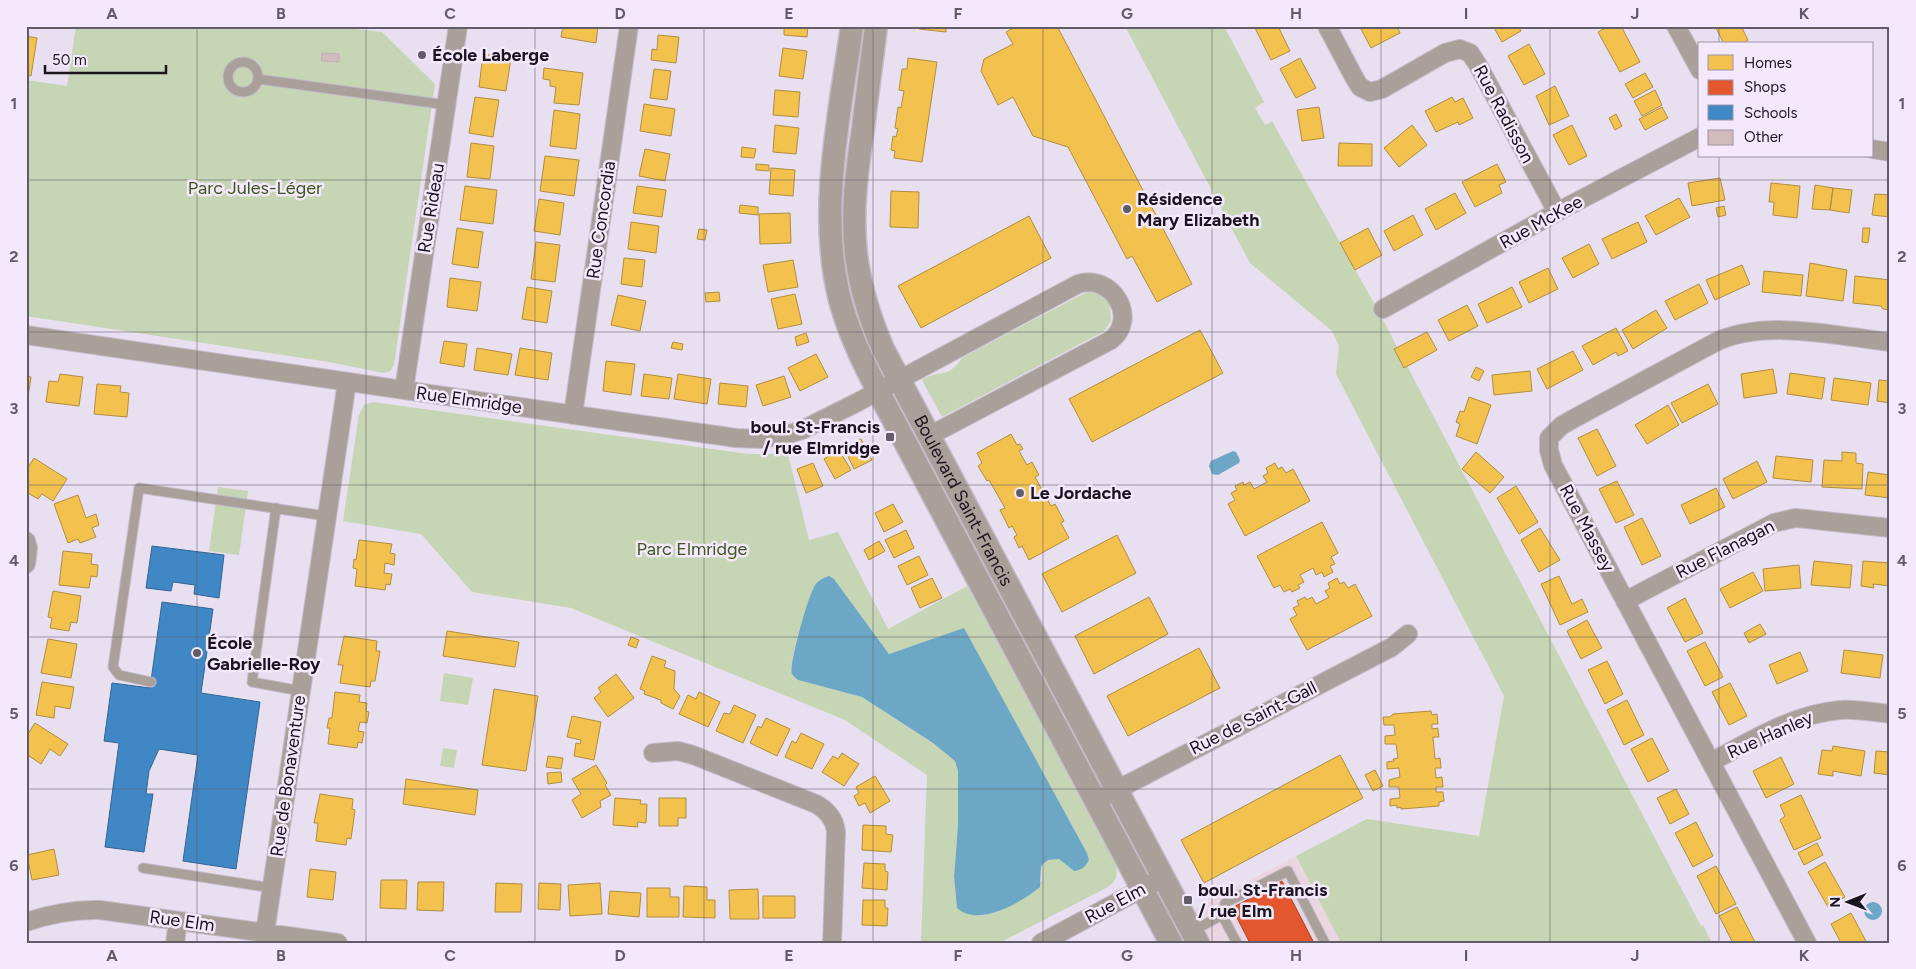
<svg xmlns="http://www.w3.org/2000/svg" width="1916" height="969" viewBox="0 0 1916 969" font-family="Figtree,sans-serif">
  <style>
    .commercial { fill: #e9d6e0 }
    .green { fill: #c6d5b4; fill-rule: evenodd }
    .water { fill: #6ca8c5 }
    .homes { fill: #f2c14e; stroke: #b18d40 }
    .shops { fill: #e4572e; stroke: #a7432a }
    .schools { fill: #3f88c5; stroke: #346593 }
    .building { fill: #d1bbbd; stroke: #bdb2b8 }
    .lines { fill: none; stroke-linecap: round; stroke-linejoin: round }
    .service-casing { stroke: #c3bcca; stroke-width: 11 }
    .minor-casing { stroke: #c3bcca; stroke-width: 20 }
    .tertiary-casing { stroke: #c3bcca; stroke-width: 25 }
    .service { stroke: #a9a099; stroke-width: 9 }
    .minor { stroke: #a9a099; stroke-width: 18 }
    .tertiary { stroke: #a9a099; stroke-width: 22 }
    .grid { fill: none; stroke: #625b68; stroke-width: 1; stroke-opacity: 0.55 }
    .poi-dot { fill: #625b68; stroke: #f3e8fc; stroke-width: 2 }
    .labels { text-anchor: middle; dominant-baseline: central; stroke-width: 5; stroke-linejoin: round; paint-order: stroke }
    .poi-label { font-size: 18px; font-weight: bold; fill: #1a141f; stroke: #f3e8fc; text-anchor: start }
    .street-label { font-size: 18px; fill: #1a141f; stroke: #f3e8fc }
    .park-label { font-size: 18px; fill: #3e571b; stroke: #f3e8fc }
    .neatline { fill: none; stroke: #625b68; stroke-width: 2 }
    .grid-label { font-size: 16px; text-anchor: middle; font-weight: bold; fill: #625b68 }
  </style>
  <rect width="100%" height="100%" fill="#e8dff1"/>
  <path class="commercial" d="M1296 856 1341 943H1213L1195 909Z"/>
  <path class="green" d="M76 26H329L382 32 435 84 394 365 390 371 384 373 329 362 26 316V80L67 86Z
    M1125 26H1224L1264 102 1255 108 1265 125 1272 121 1374 303 1701 926 1703 925 1712 943H1341L1296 856 1367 819 1479 836 1504 696 1336 374 1339 346 1332 331 1250 263Z
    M1088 292 1101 295 1110 304 1111 321 1104 331 942 417 922 380C941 368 947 380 962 358L1075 298Z
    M373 402 748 454H770L787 450 809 540 838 532 888 629 967 586 1116 866C1118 876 1116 882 1106 888L1003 941 995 943H921L927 775 845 720 571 608 472 592 421 534 343 521 359 415 364 405ZM834 579 889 654 964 629 1087 853 1089 860 1074 871 1059 859 1048 860 1041 865 1042 881 957 908 954 877 958 825V771L955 761 933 743 862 697 798 680C796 678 794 677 793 674 786 664 809 601 813 588Z
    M218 487 248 491 239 555 209 551Z
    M444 673 473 678 468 705 440 701Z
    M443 748 457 750 454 768 440 766Z"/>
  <path class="water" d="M1233 451 1236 452 1240 460 1239 463 1218 475 1212 474 1209 466 1211 461Z
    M829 576 834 579 889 654 964 628 1087 853 1089 860C1085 867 1082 870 1074 871L1059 859 1048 860 1041 866 1040 887C1022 902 978 928 957 908L954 877 958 825V771L955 761 933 743 862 697 798 680C796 678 794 677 792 674 788 666 808 597 814 587 817 581 823 578 829 576Z
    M1864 911a9 9 0 1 1 18 0a9 9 0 1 1-18 0Z"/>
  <path class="homes" d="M563 26H598L596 43 561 37Z
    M784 26H808L807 37 784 35Z
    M919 26H946V32L919 29Z
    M1017 26H1057L1192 284 1157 302 1132 256 1127 259 1068 147 1033 136 1013 97 998 105 981 71 984 59 1013 44 1006 32Z
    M1254 26H1278L1290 51 1271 60Z
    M1367 26H1397L1400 33 1371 48 1361 29Z
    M1493 26H1518L1521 31 1502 42Z
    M1609 26H1621L1640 62 1620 72 1598 32Z
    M1715 26H1741L1748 40 1742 44H1724Z
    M658 35 679 37 676 63 651 60 652 49 657 50Z
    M26 36 37 38 31 76 26 75Z
    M1529 44 1545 74 1524 85 1508 56Z
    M783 48 807 51 803 79 779 76Z
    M483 54 511 58 506 91 479 87Z
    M908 58 937 62 922 162 894 158 895 151 891 150 893 136 896 137 898 129 895 128 898 107 901 108 904 91 899 90 902 69H907Z
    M1300 58 1316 88 1296 98 1280 69Z
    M544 68 583 73 579 105 554 103 556 87 550 86V80L543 79Z
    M654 69 671 71 667 100 650 98Z
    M1645 73 1653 87 1633 98 1625 84Z
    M1555 86 1569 116 1549 125 1536 96Z
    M775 90 800 92 798 117 773 115Z
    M1655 90 1662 105 1642 116 1634 101Z
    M475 97 499 100 493 137 469 133Z
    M1452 97 1455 102 1463 98 1473 118 1459 125 1458 122 1436 132 1425 111Z
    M644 104 675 109 671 136 640 131Z
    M1319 107 1324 138 1302 141 1297 110Z
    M1662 107 1668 118 1645 130 1639 119Z
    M554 110 580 114 576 149 550 146Z
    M1616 114 1622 126 1615 130 1609 118Z
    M775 125 799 128 796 154 773 152Z
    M1412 125 1427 145 1399 167 1384 148Z
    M1572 125 1587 156 1569 165 1553 135Z
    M471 143 494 146 490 179 467 177Z
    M1339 143 1372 144V166H1338Z
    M742 147 756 149 754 158 741 157Z
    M645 149 670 154 665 181 639 176Z
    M545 156 579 160 574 196 540 191Z
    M756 164 769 165V171L756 170Z
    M1497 164 1506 182 1499 185 1502 193 1475 207 1462 182Z
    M771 168 795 170 793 196 769 194Z
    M1720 178 1725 200 1692 206 1688 183Z
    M1771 183 1800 186 1797 218 1773 215 1774 202H1769Z
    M1815 185 1833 188 1830 210 1812 209Z
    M465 186 497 190 493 224 460 220Z
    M637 186 666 190 662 217 633 213Z
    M1833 188 1852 190 1849 213 1830 210Z
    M891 191 919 192 918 228 890 227Z
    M1455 193 1466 213 1436 230 1425 209Z
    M1875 194 1890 195V217L1872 215Z
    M1679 198 1690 217 1656 235 1645 216Z
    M539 199 564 203 560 235 534 231Z
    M740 205 758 207V215L739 213Z
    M1724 206 1726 215 1718 217 1716 208Z
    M790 213 791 243 760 244 759 214Z
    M1413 215 1423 235 1394 251 1384 231Z
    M1029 216 1051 258 921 328 898 286Z
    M631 222 659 226 656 253 628 249Z
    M1638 222 1647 242 1612 259 1602 239Z
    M457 228 483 232 478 268 452 264Z
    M1368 228 1382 255 1355 270 1340 243Z
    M1863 228H1870L1868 243 1862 242Z
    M699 229 707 230 705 240 697 239Z
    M536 242 560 245 555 282 531 279Z
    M1589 244 1599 264 1573 278 1562 258Z
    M624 258 645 260 642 287 621 284Z
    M793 260 798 287 768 292 763 265Z
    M1810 263 1847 270 1843 301 1806 296Z
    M1742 265 1750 284 1715 300 1706 280Z
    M1548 268 1558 289 1529 303 1519 282Z
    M1764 271 1803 275 1801 296 1762 292Z
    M1855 276 1890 280V310L1883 309 1881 306 1853 303Z
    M450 278 481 282 477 311 447 307Z
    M1699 284 1708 303 1675 320 1665 301Z
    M527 287 552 291 547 323 522 319Z
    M1512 287 1522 307 1487 323 1478 304Z
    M719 292 720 301 706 302 705 293Z
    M795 294 802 324 778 329 771 299Z
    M618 295 646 301 640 331 611 325Z
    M1467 305 1478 326 1449 341 1438 320Z
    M1656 310 1667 328 1633 349 1622 330Z
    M1616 328 1628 351 1618 356 1616 352 1593 365 1582 346Z
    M1200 330 1223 373 1092 442 1069 399Z
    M1427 332 1437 350 1404 368 1394 349Z
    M806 333 809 342 797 346 795 337Z
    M444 341 467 344 464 367 440 363Z
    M673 342 683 344 682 350 671 348Z
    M477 348 512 354 508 375 474 370Z
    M520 348 552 353 548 380 515 375Z
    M1573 351 1583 370 1547 389 1537 369Z
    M816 354 828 377 800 391 788 368Z
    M606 361 635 364 631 395 603 391Z
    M1476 367 1484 371 1479 381 1471 377Z
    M1773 369 1777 393 1744 398 1741 374Z
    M1530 371 1532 391 1494 395 1492 375Z
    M1790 373 1825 378 1822 399 1787 394Z
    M60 374 83 377 79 406 46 402 49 381 58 382Z
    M644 374 672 378 669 399 641 396Z
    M678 374 711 379 707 404 674 399Z
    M26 376 31 377 27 404H26Z
    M784 376 791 397 763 406 756 385Z
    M1834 378 1871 383 1868 405 1831 400Z
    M1879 380 1890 381V403L1877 401Z
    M720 383 748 386 746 407 718 404Z
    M97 384 121 386 120 392 129 393 127 417 94 414Z
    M1708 384 1718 404 1682 423 1671 403Z
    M1469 397 1491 405 1477 444 1456 436 1460 424 1456 422 1460 411 1464 412Z
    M1668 405 1679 425 1647 444 1635 425Z
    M1597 429 1616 466 1597 476 1578 438Z
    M1011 434 1017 445 1020 444 1023 449 1019 451 1027 465 1032 462 1039 475 1035 477 1051 506 1055 504 1064 521 1061 523 1069 538 1029 560 1022 546 1019 548 1014 537 1017 535 1012 526 1009 528 1000 510 1005 508 989 480 987 481 978 466 982 463 977 453Z
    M861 439 872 460 854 469 844 448Z
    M839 450 851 470 835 479 824 459Z
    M1476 452 1504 477 1490 493 1462 469Z
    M1842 452 1856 453V463L1863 464 1862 489 1822 487 1824 460 1842 461Z
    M1776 456 1813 460 1811 482 1773 478Z
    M34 458 67 479 53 501 42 494 38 499 26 492V471Z
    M1757 461 1767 482 1733 499 1723 479Z
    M813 463 823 486 806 493 797 469Z
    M1275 463 1278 469 1282 467 1286 473 1293 469 1310 501 1245 536 1228 504 1235 500 1231 493 1237 490 1235 486 1243 482 1244 485 1250 482 1254 489 1267 482 1263 476 1268 473 1266 468Z
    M1868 472 1890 475V498L1865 495Z
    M1617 481 1634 515 1616 523 1599 489Z
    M1516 486 1538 522 1519 534 1497 498Z
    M1716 488 1725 507 1690 524 1681 505Z
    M78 495 86 518 96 514 99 525 92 528 96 537 80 543 78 539 68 543 54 504Z
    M893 504 903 522 884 532 875 513Z
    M1642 518 1661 556 1642 565 1624 527Z
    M1322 522 1338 553 1331 557 1335 564 1330 566 1333 572 1324 577 1322 572 1316 575 1313 568 1300 575 1304 582 1298 585 1300 588 1292 592 1290 589 1284 592 1280 585 1274 588 1257 556Z
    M1540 528 1560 560 1539 572 1521 540Z
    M906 530 914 548 894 558 885 540Z
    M1117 535 1136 573 1062 612 1042 574Z
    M359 540 392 544 390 553 395 554 394 565 385 563 384 573 392 574 390 585 386 584 385 590 355 586 357 569 353 568 354 559 356 560Z
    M879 541 885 551 869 560 864 550Z
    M63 551 92 554 91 564 98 565 97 577 91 576 89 588 59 585Z
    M919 556 928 575 907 585 898 566Z
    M1814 561 1852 565 1850 588 1811 585Z
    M1863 561 1890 563V586L1873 584 1874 588 1861 586Z
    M1799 565 1801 588 1765 591 1763 569Z
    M1753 572 1763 591 1730 608 1720 589Z
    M1559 576 1572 604 1582 599 1588 612 1560 625 1541 584Z
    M932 578 942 598 920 608 911 588Z
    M1337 578 1340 584 1344 582 1348 588 1355 584 1372 616 1307 650 1290 619 1297 615 1293 608 1299 605 1297 601 1305 597 1307 600 1312 597 1316 604 1329 597 1325 591 1330 588 1328 583Z
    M53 591 81 596 77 623 71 622 69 631 50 628 52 618 48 617Z
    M1149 597 1168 634 1094 674 1075 636Z
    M1685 598 1703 633 1685 642 1667 608Z
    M1587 620 1602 648 1581 659 1567 631Z
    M1760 624 1766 634 1749 643 1744 633Z
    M447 631 519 642 515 667 443 656Z
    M344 636 377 641 376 651H380L375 681H371L370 687 340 683 343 665H338Z
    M631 637 639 640 636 648 628 645Z
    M48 639 77 644 71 678 41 673Z
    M1705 642 1723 677 1705 686 1687 651Z
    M1199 648 1220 688 1128 736 1107 696Z
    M1844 650 1883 655 1880 678 1841 673Z
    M1800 652 1808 671 1777 684 1769 665Z
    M652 656 666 661 664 667 675 671 674 689 680 696 673 709 661 703V700L644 694 645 691 640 689Z
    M1607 661 1623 694 1605 704 1588 670Z
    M616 674 634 698 608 717 594 698 601 692 598 688Z
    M42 682 74 687 70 709 55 706 54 718 36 715Z
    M1730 683 1747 716 1729 725 1712 692Z
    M494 689 538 696 526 771 482 765Z
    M335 692 360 695 359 702 367 703 366 711 369 712 367 723 360 722 358 731 364 732 362 743 358 742 357 748 328 744 330 728H327L329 718H332Z
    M699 692 720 702 708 727 679 714 688 695 696 699Z
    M1627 700 1644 735 1624 745 1607 710Z
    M734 705 756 715 743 743 716 731 724 713 730 714Z
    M1431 711 1432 715 1437 714 1438 724H1432V729L1438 728V731L1439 737H1433L1435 759 1440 758 1441 768H1435L1436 778 1442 777 1443 787H1436V792H1443L1444 801 1439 802V806L1401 809V807L1397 808V805L1390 806V799L1400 798 1399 787H1389V780L1400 777 1399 768 1387 769V762L1394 761 1393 759 1398 758 1396 744H1385V736L1395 735 1394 725H1384L1383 717H1390L1393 714Z
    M572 716 601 722 594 760 574 756 576 743 580 744 581 740 567 737Z
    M766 718 790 729 777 756 750 743 758 726 761 728Z
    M35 723 68 744 60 756 50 749 41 764 26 754V737Z
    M801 733 824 744 812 769 785 757 792 741 796 743Z
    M1652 738 1669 771 1648 782 1631 749Z
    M1833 746 1865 751 1861 776 1833 771V776L1818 774 1822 750 1832 751Z
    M1876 751 1890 752V775L1874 773Z
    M842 753 859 764 844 786 822 772 833 756 838 759Z
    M1340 755 1363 798 1204 883 1181 840Z
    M548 756 563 758 561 769 546 767Z
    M1781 757 1794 784 1766 798 1753 771Z
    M596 765 607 783 605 785 611 795 600 801 601 807 582 818 572 800 581 794 572 779Z
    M1375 770 1383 786 1373 791 1365 775Z
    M561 772 562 782 548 784 547 773Z
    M875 776 890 801 870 813 865 803 859 806 854 796 859 793 856 787Z
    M406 779 478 790 475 815 403 804Z
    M1676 789 1689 814 1670 824 1657 798Z
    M320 794 353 799 352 809 355 810 351 839 347 838 346 845 316 841 318 823H314Z
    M1801 795 1821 838 1794 850 1780 820 1785 816 1780 805Z
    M615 798 641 800 640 804H647L646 823 637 822 638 827 613 825Z
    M659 798H686V818H678V826H659Z
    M1696 822 1713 856 1693 867 1675 833Z
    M863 825 886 826V834L893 835 891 852 862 850Z
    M1817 843 1823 855 1804 865 1798 853Z
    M54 849 59 875 32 880 27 855Z
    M1825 862 1845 897 1828 907 1808 872Z
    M864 863 885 864V871L888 872 887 890 862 888Z
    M1716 866 1736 904 1716 914 1697 876Z
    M310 869 336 872 333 900 307 897Z
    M381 880H407L406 909 380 908Z
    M418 882H444L443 911 417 910Z
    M496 883 522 884 521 912H495Z
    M539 883 561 884 560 910 538 909Z
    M600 883 602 914 570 916 568 885Z
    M684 886 707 887V900H715V918L683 917Z
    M647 888H670V897H679V917H647Z
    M758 889 759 919H730L729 890Z
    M610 891 641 893 639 917 608 914Z
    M763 896H795V918H763Z
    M863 900H885V908H888L887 926 862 925Z
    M1737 907 1755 942 1753 943H1733L1719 916Z
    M1851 913 1867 943H1841L1831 924Z"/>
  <path class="shops" d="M1282 881 1314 943H1250L1232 908Z"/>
  <path class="schools" d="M152 546 224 555 219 598 194 594 195 585 173 582 171 591 146 588Z
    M162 602 213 609 201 693 260 702 236 869 183 861 198 755 159 749 149 771 146 794H153L144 852 105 847 119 743 104 741 112 683 150 688Z"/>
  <path class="building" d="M322 53 339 54V62L321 61Z"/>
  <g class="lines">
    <g class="service-casing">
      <path id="service" d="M228 77a15 15 0 1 1 30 0a15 15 0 1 1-30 0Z
        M258 79 447 105
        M276 508 252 682 301 691
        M151 682 119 675 113 667 139 488 326 516
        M143 868 272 888
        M1222 915 1225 903 1288 871 1325 943
        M1193 931 1222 915 1237 943"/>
    </g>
    <g class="minor-casing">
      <path id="minor" d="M1327 26 1355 79 1360 87 1370 92 1382 89 1445 53 1460 49 1470 53 1478 65 1557 212
        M1676 26 1700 70
        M1872 149 1890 152
        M1383 309 1557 212 1700 137
        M26 335 589 417 736 438 761 439 786 435 802 430 856 403 1078 284C1112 273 1139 318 1111 340L929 436
        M404 390 458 26
        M573 415 629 26
        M26 541 28 548 26 564
        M1625 601 1774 523 1795 518 1806 519 1890 528
        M653 753 678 751 693 755 816 804C827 810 834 818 836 831L832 943
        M1711 762C1751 741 1793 714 1840 710 1856 709 1873 712 1890 714
        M1105 796 1392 647 1408 634
        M26 922C50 914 74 909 100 910L338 943
        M265 933 347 382
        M175 943 178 921
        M1041 943 1164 877
        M1807 943 1553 465 1549 450V438L1561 426 1573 419 1714 343C1764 318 1836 336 1890 342"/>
    </g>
    <g class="tertiary-casing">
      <g id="tertiary">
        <path d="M852 26C840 113 818 209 839 296 847 329 862 360 878 391L1171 943"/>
        <path id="s1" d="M876 26C872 60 867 94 863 129 857 170 851 212 856 254 860 287 870 319 883 349L1198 943"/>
      </g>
    </g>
    <use href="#service" class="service"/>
    <use href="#minor" class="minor"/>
    <use href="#tertiary" class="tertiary"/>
  </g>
  <path class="grid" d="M197 26V943M366 26V943M535 26V943M704 26V943M873 26V943M1043 26V943M1212 26V943M1381 26V943M1550 26V943M1719 26V44M1719 156V943M26 180H1890M26 332H1890M26 485H1890M26 637H1890M26 789H1890"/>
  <g class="poi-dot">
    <circle cx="422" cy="55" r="5"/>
    <circle cx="1127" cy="209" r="5"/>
    <rect x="885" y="432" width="10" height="10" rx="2.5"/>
    <circle cx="1020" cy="493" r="5"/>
    <circle cx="197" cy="653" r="5"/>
    <rect x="1183" y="895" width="10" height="10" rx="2.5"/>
  </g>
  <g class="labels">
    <g class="poi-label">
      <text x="432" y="55">École Laberge</text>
      <text x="1137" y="199">Résidence<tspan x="1137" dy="21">Mary Elizabeth</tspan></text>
      <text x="880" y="427" text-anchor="end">boul. St-Francis<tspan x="880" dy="21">/ rue Elmridge</tspan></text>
      <text x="1030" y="493">Le Jordache</text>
      <text x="207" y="643">École<tspan x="207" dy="21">Gabrielle-Roy</tspan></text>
      <text x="1198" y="890">boul. St-Francis<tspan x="1198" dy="21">/ rue Elm</tspan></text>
    </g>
    <g class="street-label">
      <text transform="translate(1504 114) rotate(62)">Rue Radisson</text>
      <text transform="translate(431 208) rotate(-81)">Rue Rideau</text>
      <text transform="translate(601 220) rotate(-82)">Rue Concordia</text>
      <text transform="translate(1541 222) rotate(-29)">Rue McKee</text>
      <text transform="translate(469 400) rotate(8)">Rue Elmridge</text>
      <text stroke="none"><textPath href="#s1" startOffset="500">Boulevard Saint-Francis</textPath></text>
      <text transform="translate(1587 528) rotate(62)">Rue Massey</text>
      <text transform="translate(1725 549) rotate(-27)">Rue Flanagan</text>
      <text transform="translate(1253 718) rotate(-27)">Rue de Saint-Gall</text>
      <text transform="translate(1770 735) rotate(-24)">Rue Hanley</text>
      <text transform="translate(288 776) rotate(-82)">Rue de Bonaventure</text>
      <text transform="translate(1115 903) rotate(-28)">Rue Elm</text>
      <text transform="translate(182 921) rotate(8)">Rue Elm</text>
    </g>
    <g class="park-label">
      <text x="255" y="188">Parc Jules-Léger</text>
      <text x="692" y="549">Parc Elmridge</text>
    </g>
  </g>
  <rect width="1916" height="969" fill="none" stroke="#f3e8fc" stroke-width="55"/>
  <rect x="1698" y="42" width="175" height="115" fill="#f3e8fc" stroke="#9c93a4"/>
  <rect x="1708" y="55" width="25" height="15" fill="#f2c14e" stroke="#9c93a4"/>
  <text x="1744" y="68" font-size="15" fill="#1a141f">Homes</text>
  <rect x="1708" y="80" width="25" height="15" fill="#e4572e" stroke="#9c93a4"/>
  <text x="1744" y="92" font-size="15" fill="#1a141f">Shops</text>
  <rect x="1708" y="105" width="25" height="15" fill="#3f88c5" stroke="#9c93a4"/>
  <text x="1744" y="118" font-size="15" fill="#1a141f">Schools</text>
  <rect x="1708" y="130" width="25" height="15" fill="#d1bbbd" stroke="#9c93a4"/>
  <text x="1744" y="142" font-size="15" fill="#1a141f">Other</text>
  <g transform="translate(1848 902) rotate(269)" stroke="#f3e8fc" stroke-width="4" paint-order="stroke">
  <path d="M0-4L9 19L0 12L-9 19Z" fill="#1a141f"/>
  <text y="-8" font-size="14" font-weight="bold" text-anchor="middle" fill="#1a141f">N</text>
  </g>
  <path d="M45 65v8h121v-8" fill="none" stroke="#1a141f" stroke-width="2.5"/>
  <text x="52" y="65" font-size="15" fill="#1a141f" stroke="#f3e8fc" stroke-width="4" paint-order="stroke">50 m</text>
  <rect x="28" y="28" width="1860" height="914" class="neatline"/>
  <g class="grid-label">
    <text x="112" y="19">A</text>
    <text x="281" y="19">B</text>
    <text x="450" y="19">C</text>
    <text x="620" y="19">D</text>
    <text x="789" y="19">E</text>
    <text x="958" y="19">F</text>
    <text x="1127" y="19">G</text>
    <text x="1296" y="19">H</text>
    <text x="1466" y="19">I</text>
    <text x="1635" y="19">J</text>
    <text x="1804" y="19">K</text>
    <text x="14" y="109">1</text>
    <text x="1902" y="109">1</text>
    <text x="14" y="262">2</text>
    <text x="1902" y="262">2</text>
    <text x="14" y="414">3</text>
    <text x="1902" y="414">3</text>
    <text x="14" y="566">4</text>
    <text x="1902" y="566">4</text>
    <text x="14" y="719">5</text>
    <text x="1902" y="719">5</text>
    <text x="14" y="871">6</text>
    <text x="1902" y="871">6</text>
    <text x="112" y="961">A</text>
    <text x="281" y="961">B</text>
    <text x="450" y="961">C</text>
    <text x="620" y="961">D</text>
    <text x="789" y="961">E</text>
    <text x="958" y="961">F</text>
    <text x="1127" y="961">G</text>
    <text x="1296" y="961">H</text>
    <text x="1466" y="961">I</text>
    <text x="1635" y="961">J</text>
    <text x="1804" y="961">K</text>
  </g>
</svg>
